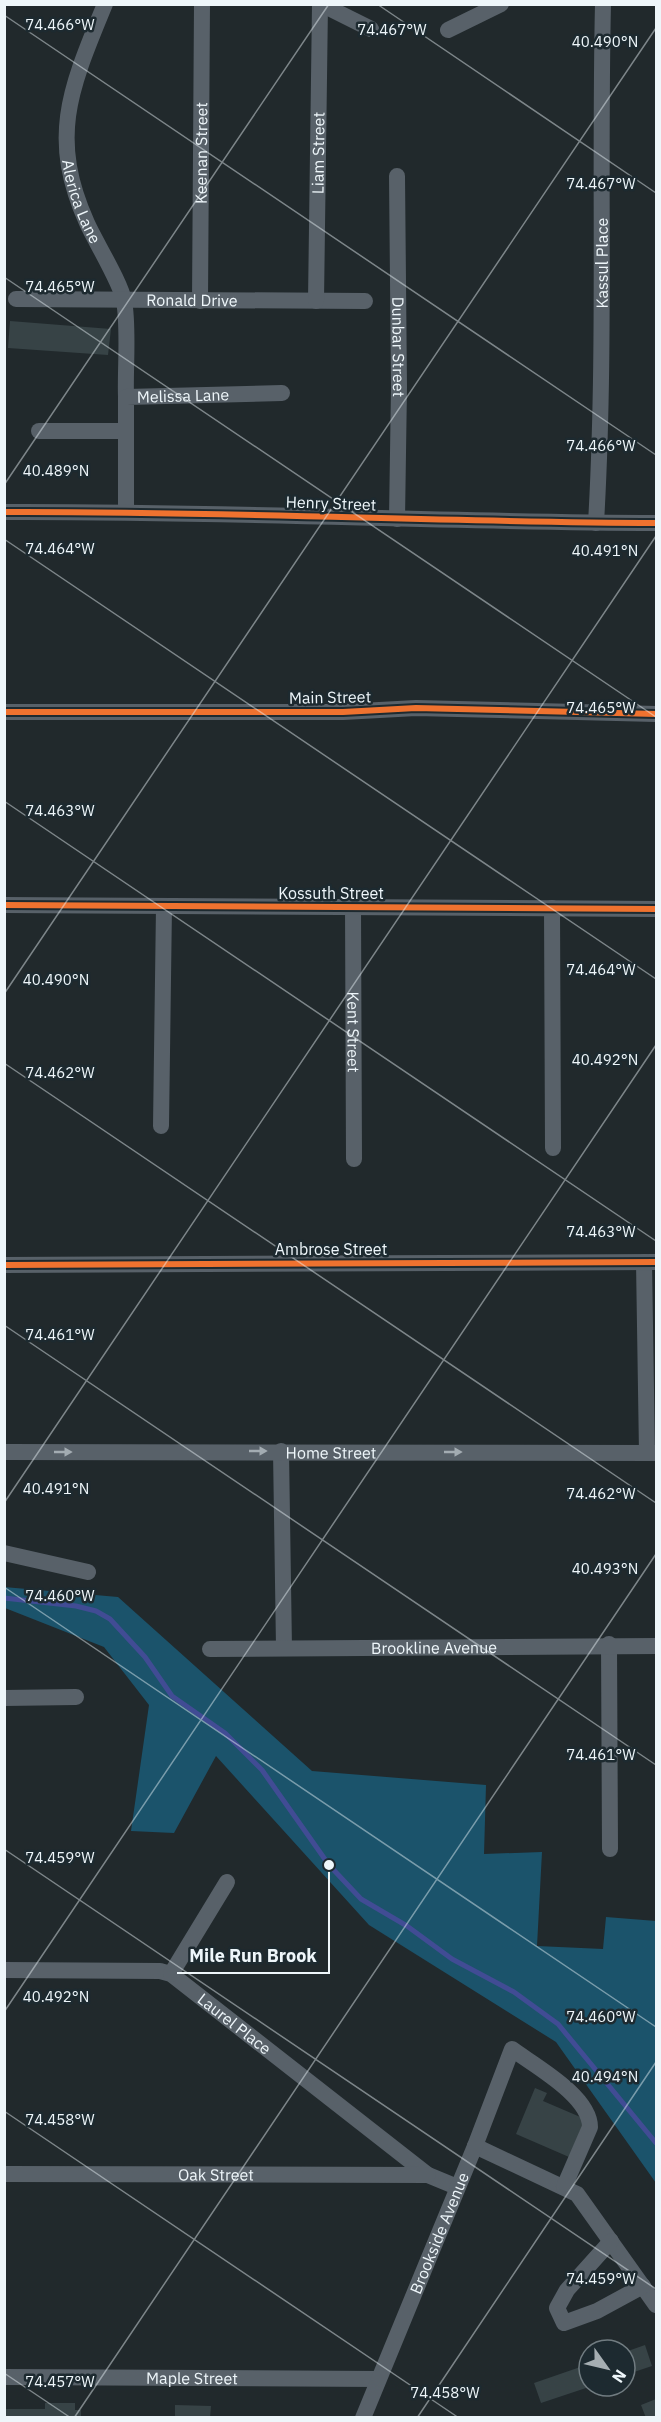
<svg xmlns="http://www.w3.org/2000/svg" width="661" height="2422" viewBox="0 0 661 2422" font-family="'IBM Plex Sans',sans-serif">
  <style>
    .forest { fill: #1b536b }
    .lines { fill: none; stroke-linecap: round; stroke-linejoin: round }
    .stream { stroke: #414c94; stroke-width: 5 }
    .building { fill: #374346 }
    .minor { stroke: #586169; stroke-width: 16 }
    .cycleway-casing { stroke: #1d2a30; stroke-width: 10 }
    .cycleway { stroke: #ef722f; stroke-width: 6 }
    .oneway { fill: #a3acb2 }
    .ticks { fill: none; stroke: #eef6fa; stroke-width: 1.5; stroke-opacity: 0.45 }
    .labels { text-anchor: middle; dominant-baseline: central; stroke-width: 5; stroke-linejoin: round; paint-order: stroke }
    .street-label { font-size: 16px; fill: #eef6fa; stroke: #1d2a30 }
    .ticks-label { font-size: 15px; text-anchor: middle; fill: #eef6fa; stroke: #1d2a30; stroke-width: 5; stroke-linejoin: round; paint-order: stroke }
    .leader { fill: none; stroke: #eef6fa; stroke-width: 2 }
    .callout-dot { fill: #eef6fa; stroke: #1d2a30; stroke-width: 2 }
    .callout-label { font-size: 18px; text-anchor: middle; font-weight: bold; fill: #eef6fa; stroke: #1d2a30; stroke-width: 5; stroke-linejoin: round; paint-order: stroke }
  </style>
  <rect width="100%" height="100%" fill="#21292c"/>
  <path class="forest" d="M4 1587 118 1597 312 1771 486 1785 484 1854 542 1852 537 1946 603 1949 606 1917 656 1921V2183L556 2042 369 1925 216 1756 174 1833 131 1831 149 1705 104 1647 5 1608Z"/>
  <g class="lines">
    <path class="stream" d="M4 1598 76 1606 96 1611 110 1619 145 1657 172 1696 225 1733 262 1770 329 1865 361 1899 407 1926 452 1959 514 1992 558 2024 656 2143"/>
  </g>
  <path class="building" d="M10 321 111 329 108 355 8 348Z
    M535 2088 547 2093 543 2101 585 2119 569 2157 516 2134Z
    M645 2345 652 2366 625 2375V2352Z
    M589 2364V2387L541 2403 534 2383Z
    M656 2399V2418H646L641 2405Z
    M45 2403H75V2410H81V2418H4V2409H45Z
    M175 2405 211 2406 210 2418H175Z"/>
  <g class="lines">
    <g class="minor">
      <path id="s1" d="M105 4C71 87 48 136 87 223 96 243 121 283 124 301 129 328 125 369 126 397"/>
      <path d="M321 4 371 29"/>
      <path d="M448 30 501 4"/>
      <path id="s2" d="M397 176 399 387 397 519"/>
      <path id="s3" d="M16 299 365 301"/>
      <path id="s4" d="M200 301 202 4"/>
      <path id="s5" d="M316 301 320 4"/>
      <path d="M39 431H126"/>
      <path id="s6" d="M126 511V397L282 393"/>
      <path d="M4 512C222 511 439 522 656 523"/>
      <path id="s7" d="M596 523C606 351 599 177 603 4"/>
      <path d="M4 712H343L416 708 656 714"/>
      <path d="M4 905 656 909"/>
      <path id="s8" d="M353 906 354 1159"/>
      <path d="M552 908 553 1148"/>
      <path d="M161 1126 164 906"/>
      <path d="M644 1262 647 1453"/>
      <path d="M4 1265 656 1262"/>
      <path d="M281 1451 284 1648"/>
      <path id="s9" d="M4 1452 656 1453"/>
      <path d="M4 1553 88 1572"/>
      <path d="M609 1644 610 1849"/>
      <path id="s10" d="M210 1649 656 1646"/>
      <path d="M4 1698 76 1697"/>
      <path id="s11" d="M4 1970 160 1971 171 1974 428 2175 457 2187"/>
      <path d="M171 1974 227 1882"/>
      <path d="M475 2146 577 2194 656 2305"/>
      <path id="s12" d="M4 2174 428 2175"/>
      <path d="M611 2241 567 2290 557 2308 564 2323 597 2311 643 2286"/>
      <path id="s13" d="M4 2377 378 2379"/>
      <path id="s14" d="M363 2418 475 2146 512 2049C535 2066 590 2096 590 2127L564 2187"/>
    </g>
    <g class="cycleway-casing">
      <path id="cycleway" d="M4 512C222 511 439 522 656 523
        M4 712H343L416 708 656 714
        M4 905 656 909
        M4 1265 656 1262"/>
    </g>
    <use href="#cycleway" class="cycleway"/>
  </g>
  <defs><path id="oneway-solid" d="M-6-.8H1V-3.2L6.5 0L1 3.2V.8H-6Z" transform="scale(1.5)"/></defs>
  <g class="oneway">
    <use href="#oneway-solid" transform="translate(258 1451)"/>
    <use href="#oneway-solid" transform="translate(63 1452)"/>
    <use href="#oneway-solid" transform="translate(453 1452)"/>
  </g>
  <path class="ticks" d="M377 4 656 193M4 15 656 455M4 277 656 717M4 485 329 4M4 539 656 979M4 801 656 1241M4 994 656 28M4 1063 656 1503M4 1325 656 1765M4 1503 656 536M4 1587 656 2027M4 1849 656 2289M4 2012 656 1045M4 2111 459 2418M4 2373 71 2418M74 2418 656 1554M417 2418 656 2062"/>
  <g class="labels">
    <g class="street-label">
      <text stroke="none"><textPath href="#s4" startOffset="148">Keenan Street</textPath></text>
      <text stroke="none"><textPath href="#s5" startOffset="148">Liam Street</textPath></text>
      <text stroke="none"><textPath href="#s1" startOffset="206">Alerica Lane</textPath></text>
      <text stroke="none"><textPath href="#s7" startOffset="260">Kassul Place</textPath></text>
      <text stroke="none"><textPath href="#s3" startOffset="176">Ronald Drive</textPath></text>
      <text stroke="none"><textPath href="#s2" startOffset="171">Dunbar Street</textPath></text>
      <text stroke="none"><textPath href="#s6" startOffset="171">Melissa Lane</textPath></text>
      <text transform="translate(331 503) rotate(2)">Henry Street</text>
      <text transform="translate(330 697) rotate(-1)">Main Street</text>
      <text x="331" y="893">Kossuth Street</text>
      <text stroke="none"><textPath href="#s8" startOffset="126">Kent Street</textPath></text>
      <text x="331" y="1249">Ambrose Street</text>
      <text stroke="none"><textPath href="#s9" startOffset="327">Home Street</textPath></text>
      <text stroke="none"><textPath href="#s10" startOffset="224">Brookline Avenue</textPath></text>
      <text stroke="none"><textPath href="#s11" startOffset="248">Laurel Place</textPath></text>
      <text stroke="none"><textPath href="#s12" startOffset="212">Oak Street</textPath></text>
      <text stroke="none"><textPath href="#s14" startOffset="200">Brookside Avenue</textPath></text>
      <text stroke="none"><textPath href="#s13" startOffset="188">Maple Street</textPath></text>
    </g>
  </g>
  <g class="ticks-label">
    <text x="60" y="30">74.466°W</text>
    <text x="392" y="35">74.467°W</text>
    <text x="605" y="47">40.490°N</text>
    <text x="601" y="189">74.467°W</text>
    <text x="60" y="292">74.465°W</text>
    <text x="601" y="451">74.466°W</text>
    <text x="56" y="476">40.489°N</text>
    <text x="60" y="554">74.464°W</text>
    <text x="605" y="556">40.491°N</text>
    <text x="601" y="713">74.465°W</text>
    <text x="60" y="816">74.463°W</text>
    <text x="601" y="975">74.464°W</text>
    <text x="56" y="985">40.490°N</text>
    <text x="605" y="1065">40.492°N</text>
    <text x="60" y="1078">74.462°W</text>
    <text x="601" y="1237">74.463°W</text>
    <text x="60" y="1340">74.461°W</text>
    <text x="56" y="1494">40.491°N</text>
    <text x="601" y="1499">74.462°W</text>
    <text x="605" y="1574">40.493°N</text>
    <text x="60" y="1601">74.460°W</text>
    <text x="601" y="1760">74.461°W</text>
    <text x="60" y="1863">74.459°W</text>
    <text x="56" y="2002">40.492°N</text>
    <text x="601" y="2022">74.460°W</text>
    <text x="605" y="2082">40.494°N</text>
    <text x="60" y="2125">74.458°W</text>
    <text x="601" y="2284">74.459°W</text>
    <text x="60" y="2387">74.457°W</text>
    <text x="445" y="2398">74.458°W</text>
  </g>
  <path class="leader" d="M329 1865L329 1973H177"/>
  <circle class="callout-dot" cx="329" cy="1865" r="6"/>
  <g class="callout-label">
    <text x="253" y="1962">Mile Run Brook</text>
  </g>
  <rect width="661" height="2422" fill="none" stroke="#eef6fa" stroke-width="12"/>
  <g transform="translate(607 2368) rotate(124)"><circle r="28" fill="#1d2a30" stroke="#717c81" stroke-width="1.5"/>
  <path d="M0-4.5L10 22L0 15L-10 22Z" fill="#a6aeb2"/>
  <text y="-9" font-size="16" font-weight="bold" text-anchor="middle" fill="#eef6fa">N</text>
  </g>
</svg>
